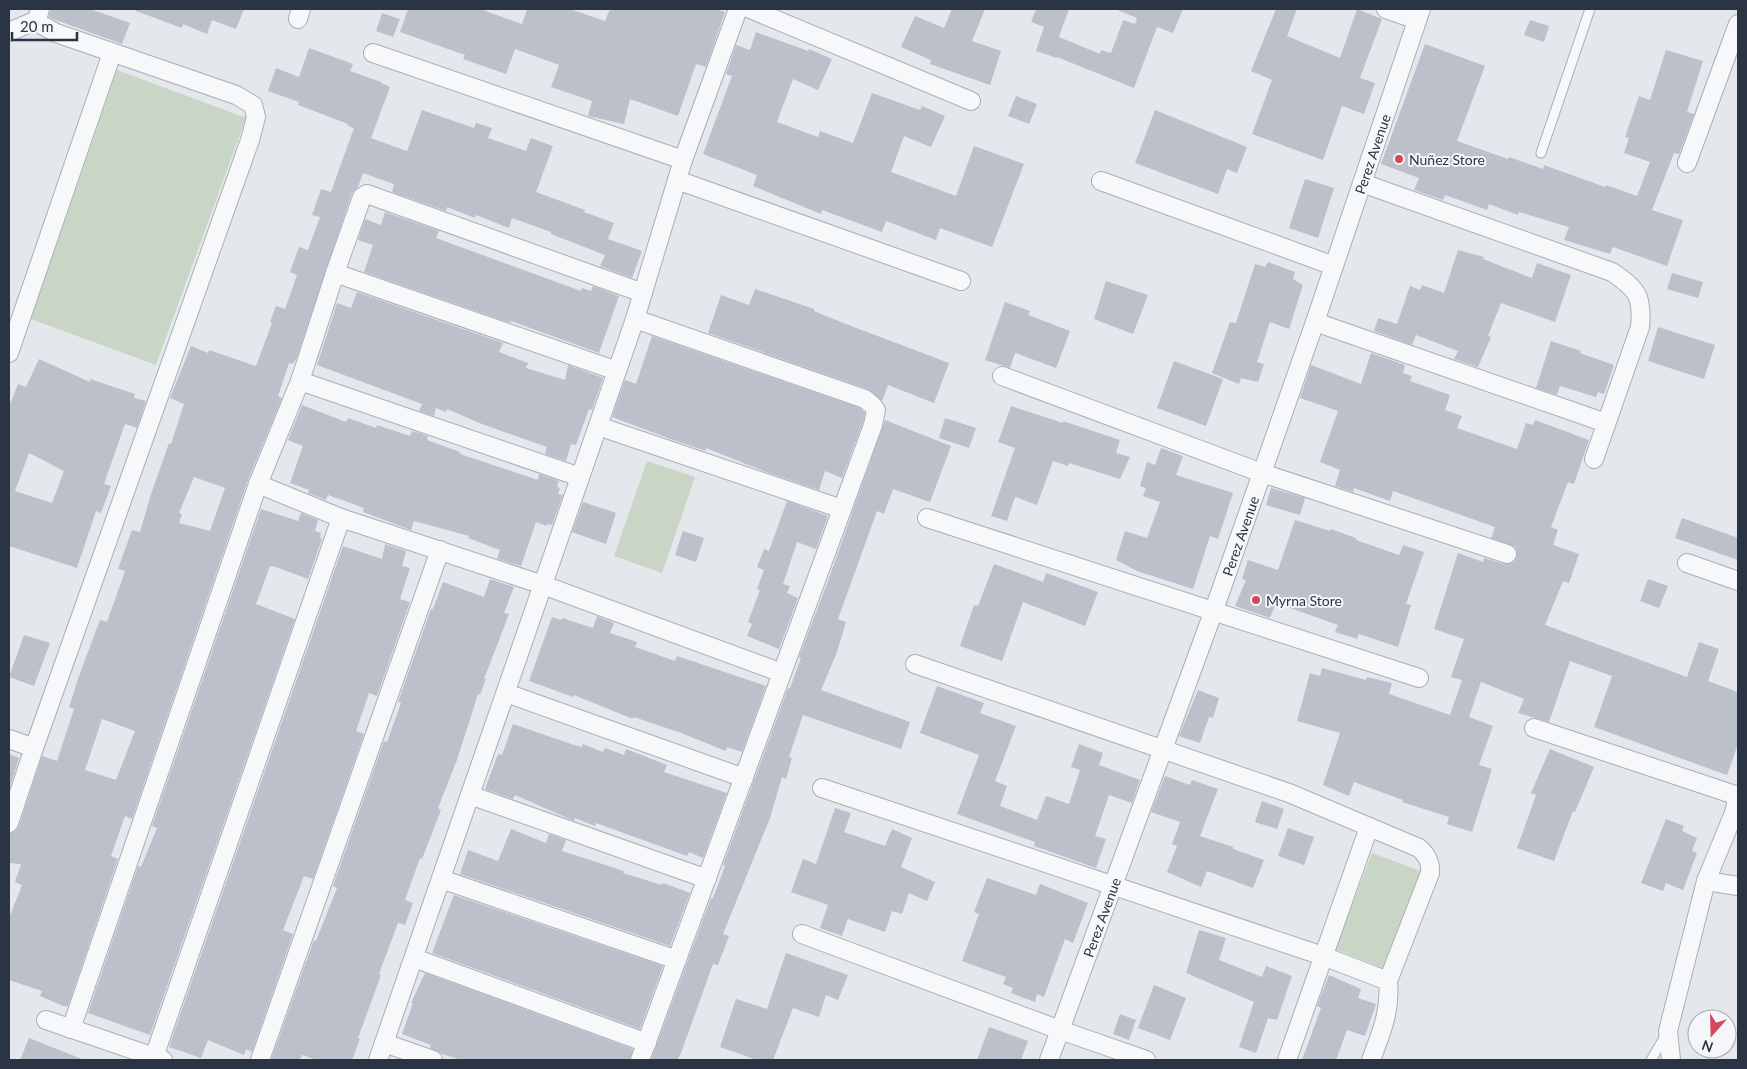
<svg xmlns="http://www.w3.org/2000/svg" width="1747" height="1069" viewBox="0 0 1747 1069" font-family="Lato,sans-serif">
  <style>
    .green { fill: #c9d6c5 }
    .building { fill: #bbc0ca; fill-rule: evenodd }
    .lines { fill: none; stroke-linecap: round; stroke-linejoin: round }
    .lane-casing { stroke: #a9aeb7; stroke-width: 11 }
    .street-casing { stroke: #a9aeb7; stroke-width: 20 }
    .lane { stroke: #f7f8fa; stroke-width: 9 }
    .street { stroke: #f7f8fa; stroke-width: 18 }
    .poi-dot { fill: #d1495b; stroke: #f4f6f9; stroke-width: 2 }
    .labels { text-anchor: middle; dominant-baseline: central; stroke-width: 4; stroke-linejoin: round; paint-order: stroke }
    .street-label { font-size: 14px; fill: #2b3445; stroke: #f4f6f9 }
    .poi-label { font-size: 14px; fill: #2b3445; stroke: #f4f6f9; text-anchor: start }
  </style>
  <rect width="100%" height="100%" fill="#e4e7ec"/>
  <path class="green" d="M117 70 246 118 156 365 31 319Z
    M647 461 695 477 662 573 614 556Z
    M1372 853 1421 871 1383 968 1335 949Z"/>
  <path class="building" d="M50 9H90L130 23 122 44 53 19 49 17Z
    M136 9H244L236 29 212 20 207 34 183 24 182 28 136 11Z
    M408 9H480L522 24 527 9H570L605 21 610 9H715L725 12 706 67 696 64 678 116 630 99 624 124 588 116 592 101 551 87 559 65 515 49 506 74 463 59 465 55 400 32Z
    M952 9H985L972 41 1001 51 990 85 930 64 931 60 901 47 915 16 944 28Z
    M1036 9H1069L1059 37 1100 54 1101 50 1111 53 1123 20 1135 24 1137 18 1115 9H1183L1173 33 1157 27 1134 88 1057 57V58L1036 51 1044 27 1031 22Z
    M1276 9H1297L1287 36 1340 58 1357 9 1382 19 1360 78 1375 83 1364 114 1342 106 1323 160 1252 134 1272 80 1251 71Z
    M382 13 400 19 393 37 376 31Z
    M1530 20 1549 26 1544 42 1524 35Z
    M756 32 808 51 809 49 832 59 818 90 793 79 777 122 818 137 820 131 853 143 872 93 920 110 922 106 945 116 931 147 904 136 891 172 956 196 974 146 1024 164 992 247 940 228 936 240 886 221 882 232 822 210 821 214 753 186 757 175 703 154 732 76 726 74 736 45 750 50Z
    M1425 44 1485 66 1457 141 1508 159 1509 157 1543 169 1544 165 1605 187 1606 185 1637 196 1650 162 1624 153 1629 138 1625 137 1639 96 1650 100 1666 50 1703 61 1687 112 1694 114 1679 154 1674 153 1652 210 1683 220 1667 266 1613 247 1610 254 1564 240 1569 227 1519 212 1518 215 1489 204 1487 210 1445 195 1443 200 1414 190 1419 178 1381 164Z
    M309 48 353 64 350 71 381 82V83L390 87 371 138 407 151 422 110 474 128 476 123 492 128 488 138 526 151 531 138 553 146 536 192 585 210 584 212 614 223 608 239 642 251 632 278 600 266 605 255 551 234V232L512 218 509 228 476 215 475 218 447 207 446 211 392 192 394 184 363 173 358 187 352 193 297 357 293 364 289 363 278 396 282 398 248 480 132 819 125 816 111 856 118 859 68 1006H63L40 996 42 991 9 980V918L22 885 15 882 21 864 9 863V833L16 831 19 826 42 756 57 761 74 709 69 707 79 676 100 620 107 622 125 571 118 569 132 530 140 532 151 494 169 443 171 444 184 404 170 398 191 346 208 353 209 350 256 366 272 323 270 322 276 306 285 309 297 275 290 272 299 247 308 250 320 217 312 215 321 189 331 192 354 128 348 126V124L298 105 299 102 268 91 276 68 299 77ZM194 477 225 488 210 531 179 523 182 514 179 513ZM102 719 135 731 116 780 85 770Z
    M1016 96 1037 104 1029 124 1008 116Z
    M1155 110 1247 147 1237 173 1227 169 1218 194 1135 163Z
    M1305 179 1334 188 1318 238 1289 228Z
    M385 212 439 231 436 238 581 291 582 288 591 291 593 286 619 296 599 353 511 321 510 323 364 272 373 245 358 240 365 219 381 225Z
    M1458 250 1484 257 1483 259 1532 278 1537 263 1571 275 1555 322 1501 303 1488 336 1491 337 1478 367 1454 359 1458 351 1416 335 1412 345 1374 331 1378 318 1397 324 1410 286 1420 290 1422 285 1444 293Z
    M1268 262 1295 272 1293 279 1303 285 1289 329 1270 322 1257 362 1264 364 1258 382 1241 378 1239 384 1212 373 1230 322 1236 323 1255 264 1265 267Z
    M1672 273 1703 282 1698 298 1667 289Z
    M1106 281 1148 295 1133 334 1094 319Z
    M755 289 814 309V311L846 324 949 363 934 403 888 385 882 401 868 389 708 333 721 295 749 305Z
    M357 292 503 343 499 352 528 363 526 368 565 380 568 365 603 378 592 410 589 409 576 445 571 444 566 461 545 454 547 447 482 424 447 409 446 412 436 408 434 416 419 411 422 404 317 365 337 303 351 308Z
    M1005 302 1030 311 1028 315 1070 331 1056 368 1015 353 1010 368 985 360Z
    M1658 327 1715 345 1704 379 1648 361Z
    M652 336 860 408 865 413 863 422 842 478 825 471 819 490 766 472 706 448V451L673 440 612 417 625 380 636 384Z
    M1551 341 1581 351 1580 353 1614 365 1604 394 1598 392 1596 397 1560 386 1557 395 1536 388Z
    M1371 353 1405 365 1403 373 1412 376 1410 381 1450 395 1445 410 1462 416 1457 428 1517 449 1526 423 1533 425 1535 420 1589 440 1574 484 1568 482 1551 527 1558 530 1553 545 1579 554 1569 583 1563 581 1545 625 1687 677 1699 642 1719 649 1708 681 1738 692V744L1727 775 1594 727 1612 676 1570 661 1549 722 1518 713 1524 699 1481 682 1469 717 1493 726 1479 765 1492 769 1472 832 1447 824 1449 817 1402 802 1403 800 1354 782 1349 796 1323 785 1340 733 1297 721 1310 673 1320 676 1322 668 1366 680 1367 677 1392 683 1389 694 1450 715 1462 680 1451 677 1464 639 1434 629 1458 553 1483 562 1484 558 1504 564 1514 562 1517 557V551L1515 547 1491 538 1495 527 1393 491 1390 501 1354 488 1353 492 1335 486 1340 470 1320 462 1338 411 1300 398 1311 365 1361 384Z
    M39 359 90 382V379L135 394 134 398 146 401 137 428 125 424 104 484 111 486 101 513 96 511 77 568 9 546V407L18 384 26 387ZM29 453 64 471 52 503 15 491Z
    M1174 361 1223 379 1206 426 1157 408Z
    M302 405 346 422 348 418 376 428 377 425 410 436 412 431 428 436 427 440 460 452V454L538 480 539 474 559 481 557 487 560 488 558 494 563 495 552 525 547 524V526L536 522 521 566 497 559 500 550 468 538 469 536 414 521 411 530 363 512 364 508 328 495 326 500 308 493 309 490 290 483 303 446 288 440Z
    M1011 406 1063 423V421L1120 440 1116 453 1130 457 1120 479 1069 463 1068 466 1053 461 1037 505 1015 497 1007 521 991 516 1015 448 998 442Z
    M945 418 976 428 969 448 939 438Z
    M885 420 951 446 930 502 893 489 884 514 877 511 838 619 846 622 837 652 821 690 910 722 901 749 803 715 789 757 792 758 786 779 782 777 770 818 723 934 729 936 718 965 713 964 681 1053 677 1060H651L711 898H713L725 866 723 865 788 688H790L801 658 799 657 828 581Z
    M1161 448 1183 456 1176 475 1233 493 1218 539 1210 536 1193 589 1137 571 1116 560 1125 531 1147 538 1160 502 1143 496 1146 488 1140 486 1147 462 1155 465Z
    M1271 488 1305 498 1300 515 1266 505Z
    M787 501 828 516 816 549 797 542 783 584 790 586 787 593 798 598 779 649 747 636 752 624 748 622 760 590 757 589 764 570 757 567 764 549 769 551Z
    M583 502 616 513 606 544 572 532Z
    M261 509 298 521 301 513 318 520 315 531 321 533 320 538 322 539 308 579 273 566V567L270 566 256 604 295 619 150 1035 88 1013 138 866 141 867 157 828 152 826Z
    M1682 518 1738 538V560L1675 538Z
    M1295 520 1330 531 1331 529 1356 538V540L1399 555 1403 545 1424 552 1406 604 1411 605 1398 647 1359 634 1357 639 1335 632 1338 625 1276 603 1270 618 1235 606 1246 580 1242 579 1248 560 1278 570Z
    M683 531 704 538 696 562 675 555Z
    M385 544 406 551 402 566 410 568 400 599 410 602 377 696 369 693 356 731 364 734 313 879 304 876 283 930 293 934 252 1052 246 1049 244 1055 208 1040 201 1058 169 1047 343 546 382 559Z
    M994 564 1043 582 1046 573 1098 592 1085 626 1023 602 1002 661 960 646 974 605 978 606Z
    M490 579 514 587 504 613 509 614 484 679H486L480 695 478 694 457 760 438 808 441 810 422 859 420 858 405 900 413 903 405 925 398 923 379 974 381 975 358 1038 360 1039 352 1060H317L302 1055 300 1060H271L314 940 316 941 337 888 333 886 384 741 387 742 401 703 398 702 431 609H433L443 582 484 597Z
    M1648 579 1668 586 1659 608 1640 601Z
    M597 616 614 623 610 633 637 642 635 647 675 661 677 656 766 686 742 752 727 747 726 751 681 733 634 717 633 719 574 695 573 697 529 681 552 617 561 620 562 618 593 628Z
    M24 635 50 643 34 686 9 677Z
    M937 686 984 703 980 713 1016 726 995 781 1007 786 1000 806 1037 820 1046 796 1069 804 1080 770 1071 767 1079 744 1103 753 1099 765 1140 780 1132 803 1109 795 1095 836 1106 839 1096 868 1034 846 1035 842 957 814 979 755 920 733Z
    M1198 690 1219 698 1213 718 1209 717 1200 743 1179 736Z
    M513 724 574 745 582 747 583 744 603 752 605 748 624 755 626 749 667 765 664 772 727 793 703 858 689 852 687 856 596 823 595 826 575 818 574 821 515 795 513 799 485 789 498 754 502 755Z
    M1550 749 1594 767 1575 812 1573 811 1554 861 1517 848 1536 795 1531 793Z
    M9 754 19 758 9 790Z
    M1165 776 1190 785 1192 780 1218 789 1200 836 1233 847V849L1264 860 1253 888 1207 871 1201 887 1167 872 1177 846 1172 844 1180 822 1151 812Z
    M1262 801 1284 809 1277 829 1255 822Z
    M835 808 851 813 844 832 885 846 892 829 912 838 901 867 935 882 927 901 909 893 902 914 892 911 885 932 848 919 842 936 820 928 828 905 791 892 803 859 816 864Z
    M1666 819 1684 826 1682 831 1697 838 1692 851 1697 853 1683 890 1666 883 1663 891 1641 883Z
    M1288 828 1314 837 1304 865 1278 856Z
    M511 829 546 843 549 834 566 840 562 851 624 871 623 873 662 885 663 883 690 893 670 946 460 874 468 850 498 861Z
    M987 878 1036 895 1040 884 1088 903 1073 943 1065 939 1044 997 1037 994 1035 1002 1011 993 1013 988 1003 984 1006 977 962 961 979 914 974 912Z
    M454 895 663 966 640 1029 432 953Z
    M1199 930 1226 938 1219 960 1262 977 1266 966 1292 976 1277 1020 1268 1018 1256 1053 1239 1047 1254 1002 1186 973Z
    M786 953 848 975 838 1000 826 995 819 1017 793 1008 773 1060H757L720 1047 736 999 767 1009Z
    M425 973 633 1049 630 1060H461L442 1054 430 1048 431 1045 402 1034 413 1003H411Z
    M1329 975 1361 989 1358 998 1376 1004 1365 1036 1347 1030 1336 1060H1302L1321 1008 1317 1006Z
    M1154 985 1186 998 1170 1040 1138 1028Z
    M1120 1014 1136 1020 1129 1040 1113 1034Z
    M989 1027 1028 1041 1021 1060H977Z
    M29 1038 82 1059V1060H20Z"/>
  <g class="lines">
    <g class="lane-casing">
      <path id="lane" d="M1541 153 1590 9
        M1651 1060 1667 1033"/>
    </g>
    <g class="street-casing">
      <g id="street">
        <path d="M750 9 971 101"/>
        <path d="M1386 9 1417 20"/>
        <path d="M298 19 301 9"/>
        <path d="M9 32 37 20"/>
        <path d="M373 53 683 160"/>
        <path d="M1687 163 1738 24"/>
        <path d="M677 180 961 281"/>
        <path d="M1101 181 1334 266"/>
        <path d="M1362 183 1612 272C1637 289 1643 296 1640 327L1594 459"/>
        <path d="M335 273 617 371"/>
        <path d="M635 319 865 399 872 405 876 410 873 425 640 1060"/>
        <path d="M1315 322 1606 423"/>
        <path d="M9 353 112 53"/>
        <path d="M1002 376 1262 473 1507 554"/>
        <path d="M300 381 580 477"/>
        <path d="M598 426 842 509"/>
        <path d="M258 484 341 518 543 585 782 673"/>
        <path d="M927 518 1419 678"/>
        <path d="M1687 563 1738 581"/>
        <path d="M915 664 1289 793 1419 848C1427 855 1431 862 1430 873L1388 981C1391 1011 1381 1033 1371 1060"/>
        <path d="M506 693 744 778"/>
        <path d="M1534 728 1738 796"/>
        <path d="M9 739 34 748"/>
        <path d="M822 788 1323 956 1388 981"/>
        <path d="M470 795 707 879"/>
        <path d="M9 823 34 748 250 140 256 117 253 105 236 95 56 33 42 25 37 20 40 9"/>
        <path d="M441 879 677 960"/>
        <path d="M1706 881 1738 886"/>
        <path d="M802 934 1060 1030 1146 1060"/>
        <path d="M414 958 647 1043"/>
        <path d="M46 1020 163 1060"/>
        <path d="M71 1029 258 484 300 381 335 273 362 197 367 194 643 293"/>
        <path d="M384 1043 433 1060"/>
        <path d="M154 1057 341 518"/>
        <path d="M260 1060 440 550"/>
        <path d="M378 1060 635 319 683 160 738 9"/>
        <path id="s1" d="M1049 1060 1214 610 1315 322 1421 9"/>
        <path d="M1287 1060 1369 827"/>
        <path d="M1671 1060 1668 1031 1706 881 1734 813 1738 795"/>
      </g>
    </g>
    <use href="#lane" class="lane"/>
    <use href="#street" class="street"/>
  </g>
  <g class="poi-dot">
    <circle cx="1399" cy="159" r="5"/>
    <circle cx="1256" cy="600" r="5"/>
  </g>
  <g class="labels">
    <g class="street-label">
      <text stroke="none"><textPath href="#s1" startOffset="962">Perez Avenue</textPath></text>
      <text stroke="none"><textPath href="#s1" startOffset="558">Perez Avenue</textPath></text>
      <text stroke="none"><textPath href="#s1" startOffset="152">Perez Avenue</textPath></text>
    </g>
    <g class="poi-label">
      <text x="1409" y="159">Nuñez Store</text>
      <text x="1266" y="600">Myrna Store</text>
    </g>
  </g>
  <rect width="1747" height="1069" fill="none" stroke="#2b3445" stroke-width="20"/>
  <g transform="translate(1712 1034) rotate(200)"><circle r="24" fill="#f4f6f9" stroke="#a4a8b1"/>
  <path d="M0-4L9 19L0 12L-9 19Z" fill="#d1495b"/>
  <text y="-8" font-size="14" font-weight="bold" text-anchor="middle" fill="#2b3445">N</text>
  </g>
  <path d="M12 32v8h65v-8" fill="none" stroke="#2b3445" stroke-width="2.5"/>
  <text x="20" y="32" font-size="15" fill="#2b3445" stroke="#f4f6f9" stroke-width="4" paint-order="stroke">20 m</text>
</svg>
